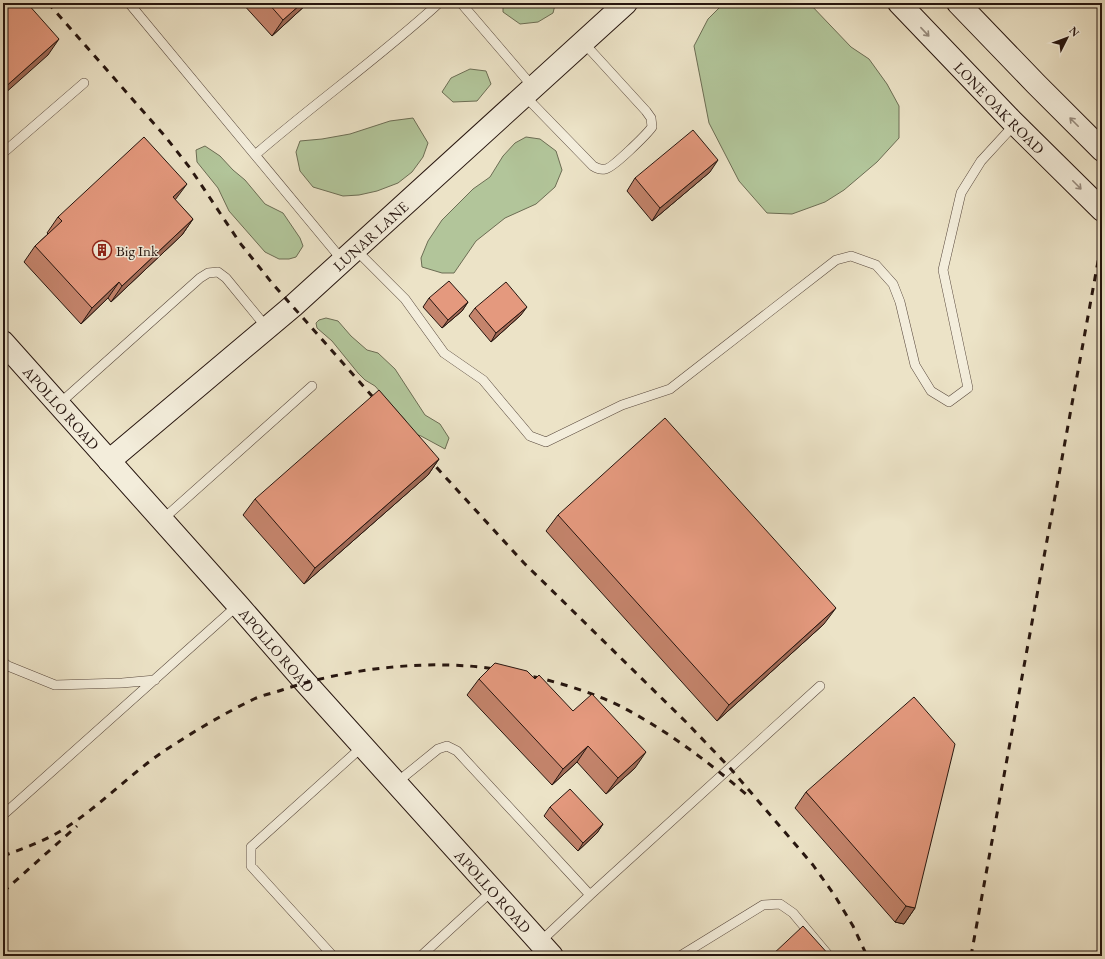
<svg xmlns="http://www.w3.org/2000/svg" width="1105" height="959" viewBox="0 0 1105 959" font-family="'EB Garamond',serif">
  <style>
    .green { fill: #b2c59a; stroke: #6c6d54 }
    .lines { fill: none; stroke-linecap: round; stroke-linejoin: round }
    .lane-casing { stroke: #58483d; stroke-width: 10 }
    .secondary-casing { stroke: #26150f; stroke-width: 24 }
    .lane { stroke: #f3eddb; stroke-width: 9 }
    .secondary { stroke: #f3eddb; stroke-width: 22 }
    .rail { stroke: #26150f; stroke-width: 3; stroke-dasharray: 7 7; stroke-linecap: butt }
    .wall { fill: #c4846c; stroke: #26150f }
    .shaded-wall { fill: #a06b58; stroke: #26150f }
    .building { fill: #e4997e; stroke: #26150f }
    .oneway { stroke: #978c7f }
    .labels { text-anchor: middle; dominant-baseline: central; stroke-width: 3; stroke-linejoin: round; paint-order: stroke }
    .street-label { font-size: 15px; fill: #26150f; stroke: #f3eddb }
    .poi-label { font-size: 15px; fill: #26150f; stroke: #f3eddb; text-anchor: start }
  </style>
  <rect width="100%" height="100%" fill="#ece3c7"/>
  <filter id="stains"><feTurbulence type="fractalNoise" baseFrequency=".005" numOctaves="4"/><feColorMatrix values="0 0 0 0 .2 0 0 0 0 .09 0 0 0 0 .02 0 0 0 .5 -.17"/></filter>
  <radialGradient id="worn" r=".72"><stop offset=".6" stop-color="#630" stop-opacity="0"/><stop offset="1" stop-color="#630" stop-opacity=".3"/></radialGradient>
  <path class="green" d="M503 3H553L555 5 553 13 538 22 520 24 503 12Z
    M724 3H809L851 47 869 59 887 84 899 106V138L877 162 844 190 825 202 792 214 767 213 739 181 709 123 694 46 708 19Z
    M470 69 486 71 491 84 477 101 453 102 442 92 451 78Z
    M413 118 428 143 423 157 412 172 398 183 377 191 359 195 343 196 313 187 300 171 296 152 300 141 322 139 350 134 390 121Z
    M526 137 540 139 556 151 562 170 555 187 536 204 505 218 476 241 454 273H442L422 267 421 258 428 241 442 220 473 189 490 177 503 156 515 143Z
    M205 146 220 156 233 170 245 180 265 204 283 213 300 238 303 246 296 257 289 259H279L265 252 229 211 218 188 197 162 196 150Z
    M326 318 338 321 351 336 367 350 378 353 395 369 425 415 440 424 449 438 445 449 421 436 415 434 408 428 406 421 375 386 365 380 358 373 332 341 317 328 316 323 319 320Z"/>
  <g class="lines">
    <g class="lane-casing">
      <path id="lane" d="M129 3 343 261
        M461 3 533 87
        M524 95 593 166C596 168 600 170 605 169 612 169 647 134 652 127L651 118 646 111 583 42
        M3 153 84 83
        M255 155C315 103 380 57 439 3
        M355 249 405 299 444 353 483 380 530 436 546 442 622 405 670 389 836 260 851 256 876 265 893 284 900 302 915 365 931 391 949 402 968 388 943 270 961 193 981 161 1015 124
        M59 404 200 278 208 273 218 272 226 278 267 328
        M162 520 312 386
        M3 662 8 666 55 685 122 683 155 680
        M396 783 438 749 447 746 457 751 590 895 540 942
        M3 815 238 605
        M590 895 820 686
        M333 956 251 866V847L363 746
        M421 956 493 890
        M680 956 763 905 780 904 793 913 829 956"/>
    </g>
    <g class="secondary-casing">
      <g id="secondary">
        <path id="s1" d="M899 3 1011 120 1102 210"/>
        <path d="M958 3 1036 84 1102 150"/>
        <path id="s2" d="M3 342 238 605 305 682 552 956"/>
        <path id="s3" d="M109 461 293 306 626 3"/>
      </g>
    </g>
    <use href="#lane" class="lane"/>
    <use href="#secondary" class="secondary"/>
    <path class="rail" d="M48 3 164 135 190 168 240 243 272 283 380 405
      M427 457 524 563 686 722 730 768 813 865 835 896 853 926 867 956
      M520 674C553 680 595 693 624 708 669 732 710 763 748 796
      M3 856C24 848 45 841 64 829 100 806 129 775 164 751 193 732 223 714 254 699 263 695 273 693 282 690 347 668 433 658 501 670
      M3 892 77 826
      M971 956 1099 256 1102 223"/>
  </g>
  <path class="wall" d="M242 3H308L272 36Z
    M710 172 652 221 627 191 635 178Z
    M175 200 193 219 182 235 111 302 108 298 81 324 24 262 35 246 48 234 47 233 58 217Z
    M429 298 468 302 462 311 442 328 423 307Z
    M475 308 521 315 491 342 469 316Z
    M439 459 428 475 304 584 243 515 255 499Z
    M558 515 824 624 717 721 546 531Z
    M479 679H535L573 711 635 768 606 794 577 762 552 785 467 695Z
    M806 792 915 908 904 924 895 922 795 808Z
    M550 807 603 824 597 833 578 851 544 816Z"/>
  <path class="shaded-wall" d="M302 3H308L272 36 283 20Z
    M59 39 48 55 3 95V89Z
    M718 160 710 172 652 221 660 208Z
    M187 184 175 200 173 197Z
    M193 219 182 235 111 302 122 286Z
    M119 282 108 298 81 324 92 308Z
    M468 302 462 311 442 328 448 320Z
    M527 307 521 315 491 342 496 333Z
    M439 459 428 475 304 584 315 568Z
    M836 608 824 624 717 721 729 705Z
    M588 746 577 762 552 785 563 769Z
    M646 752 635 768 606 794 618 778Z
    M603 824 597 833 578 851 583 843Z
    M906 906 915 908 904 924 895 922Z"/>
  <path class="building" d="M3 3H27L59 39 3 89Z
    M268 3H302L283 20Z
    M693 130 718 160 660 208 635 178Z
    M144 137 187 184 173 197 193 219 122 286 119 282 92 308 35 246 62 221 58 217Z
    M449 281 468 302 448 320 429 298Z
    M506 282 527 307 496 333 475 308Z
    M379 390 439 459 315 568 255 499Z
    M665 418 836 608 729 705 558 515Z
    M495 663 527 671 535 679 539 675 573 711 592 694 646 752 618 778 588 746 563 769 479 679Z
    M914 697 955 744 915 908 906 906 806 792Z
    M570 789 603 824 583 843 550 807Z
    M803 926 830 956H771Z
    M481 951 485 956H474Z"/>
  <defs><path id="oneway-shaft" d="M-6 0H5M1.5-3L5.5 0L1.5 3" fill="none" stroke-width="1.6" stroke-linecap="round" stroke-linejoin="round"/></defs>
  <g class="oneway">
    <use href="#oneway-shaft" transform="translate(925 32) rotate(47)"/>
    <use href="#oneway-shaft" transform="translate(1074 122) rotate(-135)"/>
    <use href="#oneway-shaft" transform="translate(1077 185) rotate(45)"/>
  </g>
  <defs>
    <g id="building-ring" transform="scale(1)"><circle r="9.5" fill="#f3eddb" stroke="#8f2418" stroke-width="1.5"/><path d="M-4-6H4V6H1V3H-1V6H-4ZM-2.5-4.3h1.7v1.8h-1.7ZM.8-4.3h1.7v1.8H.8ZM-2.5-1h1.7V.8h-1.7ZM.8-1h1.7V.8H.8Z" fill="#8f2418"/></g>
  </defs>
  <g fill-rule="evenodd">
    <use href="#building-ring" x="102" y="250"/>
  </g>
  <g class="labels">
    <g class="street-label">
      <text stroke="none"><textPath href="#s1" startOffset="145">LONE OAK ROAD</textPath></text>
      <text stroke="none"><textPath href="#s3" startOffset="345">LUNAR LANE</textPath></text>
      <text stroke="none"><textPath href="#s2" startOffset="88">APOLLO ROAD</textPath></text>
      <text stroke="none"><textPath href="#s2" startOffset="412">APOLLO ROAD</textPath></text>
      <text stroke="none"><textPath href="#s2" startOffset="736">APOLLO ROAD</textPath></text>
    </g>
    <g class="poi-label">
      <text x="116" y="250">Big Ink</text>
    </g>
  </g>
  <rect width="1105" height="959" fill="none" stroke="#ece3c7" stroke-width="16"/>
  <rect x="4" y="4" width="1097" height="951" fill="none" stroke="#26150f" stroke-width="2"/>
  <rect x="8" y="8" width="1089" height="943" fill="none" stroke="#26150f"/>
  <g transform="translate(1067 38) rotate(48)" stroke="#f3eddb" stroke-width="3" paint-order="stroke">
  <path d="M0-3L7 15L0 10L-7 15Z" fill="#26150f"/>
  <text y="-6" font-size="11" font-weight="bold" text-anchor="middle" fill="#26150f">N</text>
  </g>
  <rect width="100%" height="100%" filter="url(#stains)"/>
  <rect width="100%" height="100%" fill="url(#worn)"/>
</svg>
